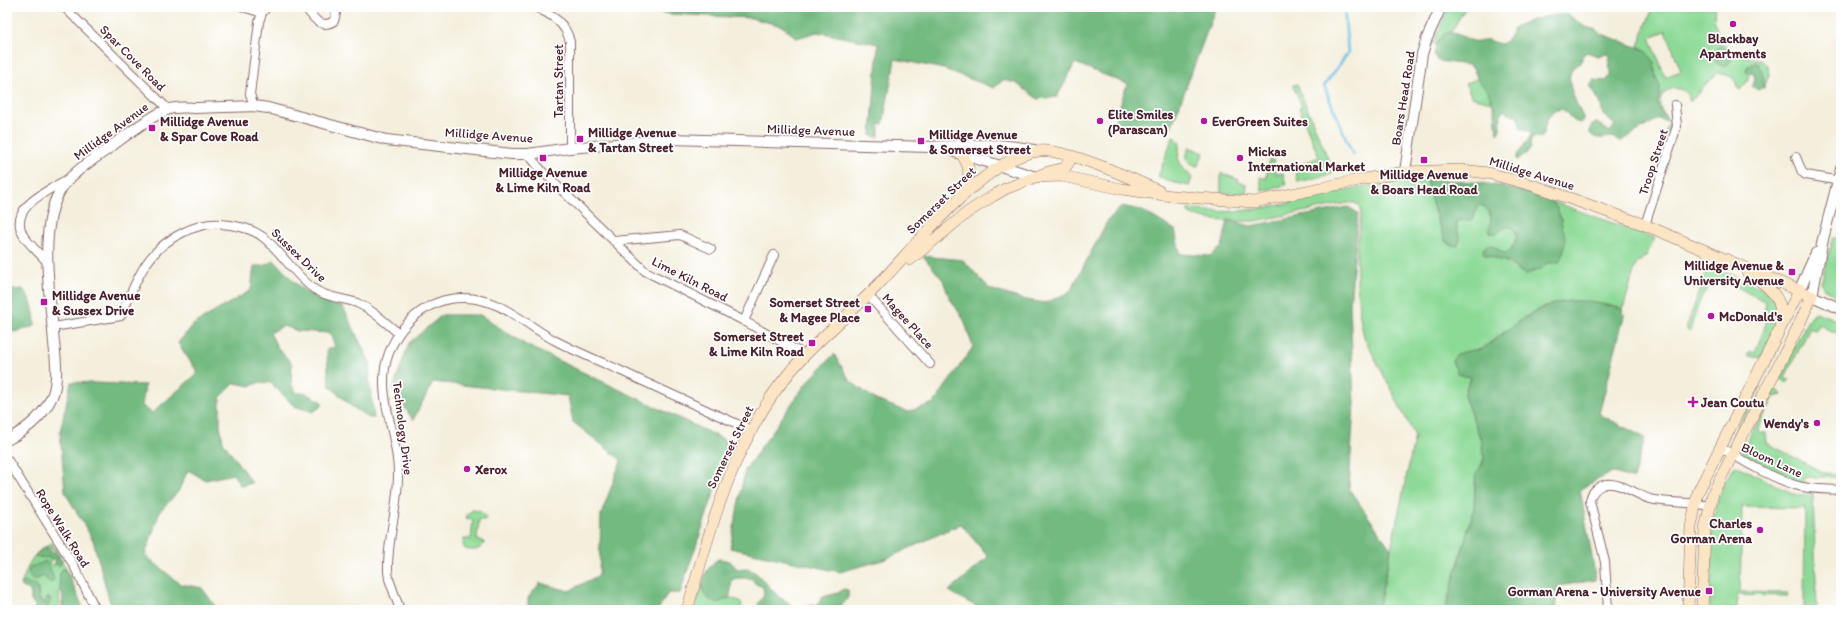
<svg xmlns="http://www.w3.org/2000/svg" width="1848" height="617" viewBox="0 0 1848 617" font-family="Itim,sans-serif">
  <style>
    .green { fill: #8dda97; stroke: #6c7c61; fill-rule: evenodd }
    .forest { fill: #72ba80; stroke: #5e6c56 }
    .lines { fill: none; stroke-linecap: round; stroke-linejoin: round }
    .stream { stroke: #6bc0e8; stroke-width: 2.5 }
    .minor-casing { stroke: #866869; stroke-width: 10 }
    .tertiary-casing { stroke: #866869; stroke-width: 12 }
    .secondary-casing { stroke: #866869; stroke-width: 12 }
    .minor { stroke: #fff; stroke-width: 8 }
    .tertiary { stroke: #fff; stroke-width: 10 }
    .secondary { stroke: #fce5c4; stroke-width: 11 }
    .poi-dot { fill: #b5179e; stroke: #fff; stroke-width: 1.5 }
    .labels { text-anchor: middle; dominant-baseline: central; stroke-width: 3.5; stroke-linejoin: round; paint-order: stroke }
    .poi-label { font-size: 13px; font-weight: bold; fill: #4a1f2b; stroke: #fff; text-anchor: start }
    .street-label { font-size: 13px; fill: #4a1f2b; stroke: #fff }
  </style>
  <rect width="100%" height="100%" fill="#fff"/>
  <filter id="ink" filterUnits="userSpaceOnUse"><feTurbulence type="fractalNoise" baseFrequency=".025" numOctaves="2"/><feDisplacementMap in="SourceGraphic" scale="8" xChannelSelector="R" yChannelSelector="G"/><feConvolveMatrix kernelMatrix="1 2 1 2 8 2 1 2 1" color-interpolation-filters="sRGB"/></filter>
  <filter id="wash" filterUnits="userSpaceOnUse"><feTurbulence type="fractalNoise" baseFrequency=".012" numOctaves="4" result="noise"/><feDisplacementMap in="SourceGraphic" scale="16" xChannelSelector="R" yChannelSelector="G"/><feGaussianBlur stdDeviation="0.9" result="paint"/><feColorMatrix in="noise" values="0 0 0 0 0 0 0 0 0 0 0 0 0 0 0 0 0 1.4 0 .05"/><feComposite in="paint" operator="in"/></filter>
  <g filter="url(#wash)">
    <rect width="100%" height="100%" fill="#f4efdd"/>
    <path class="green" d="M1449 7H1466L1451 32 1446 33 1438 40 1437 45 1433 44Z
      M1653 7H1715C1712 25 1720 46 1738 54 1750 60 1758 54 1768 67L1769 75 1764 88H1762L1764 79 1751 64 1746 69 1747 72 1750 74 1747 82 1740 90C1734 77 1731 75 1717 73L1690 102C1685 77 1651 91 1662 111 1664 115 1669 119 1671 123L1669 134 1665 133 1669 121 1659 110 1657 102 1660 90 1656 78 1655 69 1645 50 1638 46ZM1666 31 1681 71 1665 77 1650 37ZM1716 49 1728 51 1732 57 1727 65 1722 66 1717 63Z
      M1477 79 1488 91 1491 102 1472 97 1465 83Z
      M1297 84 1328 158 1332 174 1298 182 1295 169 1302 168 1301 164 1319 157 1299 108 1302 107 1293 85Z
      M1173 136 1180 142 1178 158 1182 167 1192 178 1189 186 1172 182 1158 177Z
      M1189 147 1204 153 1197 167 1192 165 1186 158Z
      M1269 160H1273L1276 174 1283 173 1286 185 1262 191 1260 177 1266 179Z
      M1221 173 1239 180 1238 182 1247 184 1246 193 1221 194Z
      M1427 180 1431 200 1438 224 1460 240 1456 224 1459 220 1469 221 1474 218 1476 208 1479 205 1484 206C1491 213 1494 219 1490 229L1496 234 1505 226 1513 227 1517 236 1514 244 1510 251 1504 253 1491 245 1496 259C1513 262 1510 268 1522 272 1532 276 1540 267 1547 263 1552 260 1557 258 1562 256L1564 248 1561 218 1551 201 1655 238 1646 256 1636 264 1623 309C1582 298 1551 296 1515 324 1504 332 1494 340 1483 348 1480 350 1478 349 1474 350 1467 351 1459 357 1452 361L1453 364 1461 375 1470 377 1464 396 1481 440 1484 458 1475 482 1474 509 1445 610H1378L1415 436 1364 337C1357 307 1356 277 1357 247 1358 234 1361 222 1361 209 1358 203 1355 202 1348 203L1255 221C1238 221 1200 223 1187 211L1189 209C1245 218 1295 201 1349 189 1375 184 1401 181 1427 180Z
      M1841 237V298L1824 289 1821 283 1833 238Z
      M1708 265 1765 289 1774 299 1779 319 1762 358 1747 356 1749 351 1755 353 1767 321 1763 319 1766 302 1725 281C1702 279 1696 313 1690 331L1686 329Z
      M1816 312 1841 322V333L1832 332 1818 324 1816 331 1810 328 1785 377 1790 380 1787 383 1779 378 1810 316Z
      M1761 386 1736 436 1734 438 1732 437 1754 393 1758 388Z
      M1774 389 1780 392 1782 395 1774 397 1758 428 1759 432 1766 433 1767 443 1824 473 1841 474V477H1805L1803 484H1800L1745 457 1741 452Z
      M1735 466 1741 468 1796 495H1813L1817 610H1804L1805 508 1742 507 1740 592 1788 593V596L1737 595V610H1710C1711 565 1705 503 1735 466Z
      M472 510 480 511 486 518 485 520H479L477 540 483 541 484 543C480 551 474 551 465 549L463 545 464 539H471L473 520 466 518 468 514Z
      M52 543 60 557 55 554 54 549C47 546 39 549 35 556L51 558 50 562 54 566 55 561 57 565 62 561 61 559 66 569 60 574V585L62 589 60 590C58 596 61 601 59 607L60 610 62 608V602L64 604 62 610H46L50 600 42 603 39 597 38 589 33 584H21C30 563 30 554 52 543Z
      M707 570 703 590C708 604 719 604 729 597L740 601 742 604 740 610H694Z"/>
    <path class="forest" d="M634 7H1216L1171 128 1113 127 1127 84 1075 63 1057 97 1038 99 1016 83 1003 80 994 88 944 69 895 59 883 124H879V137L871 136 878 44 817 32 797 38 782 26 751 18 670 14 644 11Z
      M1567 14 1585 27 1597 30 1602 34 1645 50 1654 63 1656 78 1660 86V93L1657 102 1659 110 1669 121 1658 119 1619 142 1613 137C1604 137 1594 142 1589 131L1592 124 1597 123 1610 132 1615 125 1603 115 1600 102 1590 87 1593 80 1606 81 1610 76 1609 55 1605 54 1598 56 1587 52 1583 56 1581 63C1579 64 1577 65 1575 66 1561 78 1578 105 1583 117V121L1580 123 1574 121 1562 109 1553 111 1547 120 1542 137 1531 138 1530 148 1524 156 1517 160V155L1530 137 1531 132 1521 128 1517 115 1509 114 1504 110 1501 114 1500 130 1497 134 1495 112 1488 91 1479 82 1473 68 1469 65 1438 61C1434 57 1434 53 1436 47 1444 23 1457 35 1473 41 1477 42 1481 40 1485 40 1490 39 1495 43 1500 44 1512 40 1509 32 1517 26 1528 19 1554 15 1567 14Z
      M1720 46 1726 49 1732 57 1731 61 1725 66 1719 65 1716 61V49Z
      M1755 62 1759 64 1764 79 1763 87 1758 90 1752 86 1755 75 1746 71 1747 67Z
      M1427 180C1465 180 1498 183 1534 195 1538 197 1547 198 1551 201 1559 208 1560 219 1563 229 1567 237 1564 257 1558 263H1547L1541 269 1527 274 1522 273 1509 262 1485 255 1483 252 1484 248 1487 245H1491L1504 253 1510 251 1514 244 1517 236C1513 221 1504 227 1496 234L1490 232C1489 220 1495 217 1484 206L1479 205C1474 210 1476 216 1471 221L1459 220 1456 224 1460 240 1458 245 1453 246 1445 241 1431 200Z
      M1122 206 1141 210 1175 230 1180 254 1210 256 1222 247 1228 220 1251 226 1348 207 1358 213 1350 305 1354 404 1349 489 1391 549 1378 610H982L949 591 988 557 961 524 886 559 840 572 730 548 745 470 805 385 834 354 850 381 876 400 908 412 934 403 973 347 964 320 949 297 943 280 923 256 963 260 990 289 1021 299 1045 303 1070 292 1108 220Z
      M274 260C296 284 309 301 343 307L371 365 369 380 374 418H369L350 405 330 386 328 374 327 349 335 347 330 333 298 331 283 326 270 333 277 347 292 364 291 384 297 393H305L321 401 323 405 313 412 294 406 271 383 260 382 251 386 235 383 220 398V425L223 442 252 483 241 486 233 474 205 480 188 470 178 492 160 511 145 555 180 584 202 588 218 610H112L93 540 65 492 60 432 71 382 145 385 142 406 152 413 198 373 178 343 193 325 251 290 254 266H264Z
      M7 289 13 290 23 289C32 300 35 311 35 326L15 332 7 329Z
      M1568 301H1588L1623 309 1624 316 1599 414 1645 438 1633 479 1612 472 1580 489 1596 580 1558 586 1555 610H1445L1474 509 1476 474 1483 464 1484 458 1481 440 1464 396 1470 377 1458 374 1452 361 1457 354C1462 352 1476 349 1480 350 1509 332 1532 305 1568 301Z
      M442 315H480L526 345 731 443 680 593H668L658 610H528V598L540 583 569 591 599 575 601 515 621 460 573 422 568 396 433 382 413 420 393 389 409 343Z
      M45 547 58 556 62 561 60 565H57C52 554 43 559 35 557L36 554Z
      M719 559 730 561 737 569 747 568 756 573 780 598 788 602 795 609C804 610 806 604 817 605L823 597 838 593 844 589 848 590C850 602 842 604 834 610H760L758 604 764 595 763 587 756 584 751 578C723 578 736 578 729 598L718 603 713 602C709 600 706 597 704 593 699 583 709 563 719 559Z
      M45 561C49 563 53 575 54 580L51 583 43 576 35 580H32L28 573 30 567 40 564Z
      M63 569H66L84 610H62C67 596 53 580 63 569Z
      M23 582 36 585 40 601 42 603H45L47 598H49L51 600 46 610H35V605L31 601C31 588 31 592 21 586Z"/>
    <g class="lines">
      <path class="stream" d="M1344 7 1348 53 1324 86 1353 155"/>
    </g>
  </g>
  <g filter="url(#ink)">
    <g class="lines">
      <g class="minor-casing">
        <path id="minor" d="M64 7 168 109
          M243 7 262 13
          M305 7C313 17 320 30 334 21L336 13 333 7
          M535 7C552 15 566 23 570 42V148
          M254 106 250 94 259 22 262 13 267 7
          M528 154 542 171 645 271 744 321 805 355
          M1796 157 1802 172 1806 175 1841 181
          M1645 225 1677 126 1675 105
          M614 241 680 235 711 249
          M48 263C41 255 32 247 25 238 5 209 47 191 66 180
          M868 295 930 364
          M744 321 774 255
          M53 327 121 316C136 281 146 250 182 233 194 227 206 223 220 224 235 225 251 228 263 237 282 252 294 275 314 289 327 298 343 298 357 303 373 310 385 322 398 333
          M1720 447C1743 461 1768 476 1795 485 1809 490 1826 489 1841 490
          M7 459 73 564 96 610
          M400 610 389 579 388 571C387 538 399 505 398 472 398 435 376 396 387 359 397 325 428 297 464 298 501 298 525 325 556 341 575 351 596 360 617 369 661 390 706 410 751 430
          M1608 610 1605 562 1590 501C1591 492 1598 486 1606 484 1620 482 1637 495 1650 499 1669 504 1690 501 1709 506"/>
      </g>
      <g class="tertiary-casing">
        <path id="tertiary" d="M955 152 1036 177
          M1841 169 1823 239 1812 296 1841 309
          M1405 172 1422 54 1427 38 1441 7
          M1800 289 1816 253
          M7 440C26 430 45 415 53 394 58 379 56 360 54 343 51 299 37 228 61 189 72 172 93 160 109 148 124 137 150 116 167 110 176 106 188 108 197 108 216 107 235 107 254 106L268 108 386 140 512 154H528L570 148 672 139 929 147C965 145 1003 142 1039 151"/>
      </g>
      <g class="secondary-casing">
        <path id="secondary" d="M960 152C972 168 971 177 961 194
          M1036 177 1062 176 1122 189 1172 196 1254 202 1359 180 1405 172 1462 170 1488 173 1535 186 1645 225 1812 296 1797 329 1713 493 1705 529 1702 610
          M910 260 968 212 993 196 1005 189 1048 172 1065 168 1069 162 1067 155
          M1747 272C1767 285 1786 298 1780 324
          M687 610C705 549 721 485 752 429 766 402 784 377 805 355 828 331 853 311 876 287 913 249 985 156 1039 151 1064 148 1133 179 1159 191
          M1688 610 1691 527 1698 492 1800 289"/>
      </g>
      <use href="#minor" class="minor"/>
      <use href="#tertiary" class="tertiary"/>
      <use href="#secondary" class="secondary"/>
    </g>
  </g>
  <g class="poi-dot">
    <circle cx="1733" cy="24" r="4"/>
    <circle cx="1100" cy="121" r="4"/>
    <circle cx="1204" cy="121" r="4"/>
    <rect x="148" y="124" width="8" height="8" rx="2"/>
    <rect x="576" y="135" width="8" height="8" rx="2"/>
    <rect x="917" y="137" width="8" height="8" rx="2"/>
    <rect x="539" y="154" width="8" height="8" rx="2"/>
    <circle cx="1240" cy="158" r="4"/>
    <rect x="1420" y="156" width="8" height="8" rx="2"/>
    <rect x="1788" y="268" width="8" height="8" rx="2"/>
    <rect x="40" y="298" width="8" height="8" rx="2"/>
    <rect x="864" y="305" width="8" height="8" rx="2"/>
    <circle cx="1711" cy="316" r="4"/>
    <rect x="808" y="339" width="8" height="8" rx="2"/>
    <path d="M1691 396h4v4h4v4h-4v4h-4v-4h-4v-4h4z"/>
    <circle cx="1817" cy="423" r="4"/>
    <circle cx="467" cy="469" r="4"/>
    <circle cx="1760" cy="530" r="4"/>
    <rect x="1705" y="587" width="8" height="8" rx="2"/>
  </g>
  <g class="labels">
    <g class="poi-label">
      <text x="1733" y="38" text-anchor="middle">Blackbay<tspan x="1733" dy="15">Apartments</tspan></text>
      <text x="1108" y="114">Elite Smiles<tspan x="1108" dy="15">(Parascan)</tspan></text>
      <text x="160" y="121">Millidge Avenue<tspan x="160" dy="15">&amp; Spar Cove Road</tspan></text>
      <text x="1212" y="121">EverGreen Suites</text>
      <text x="588" y="132">Millidge Avenue<tspan x="588" dy="15">&amp; Tartan Street</tspan></text>
      <text x="929" y="134">Millidge Avenue<tspan x="929" dy="15">&amp; Somerset Street</tspan></text>
      <text x="1248" y="151">Mickas<tspan x="1248" dy="15">International Market</tspan></text>
      <text x="543" y="172" text-anchor="middle">Millidge Avenue<tspan x="543" dy="15">&amp; Lime Kiln Road</tspan></text>
      <text x="1424" y="174" text-anchor="middle">Millidge Avenue<tspan x="1424" dy="15">&amp; Boars Head Road</tspan></text>
      <text x="1784" y="265" text-anchor="end">Millidge Avenue &amp;<tspan x="1784" dy="15">University Avenue</tspan></text>
      <text x="52" y="295">Millidge Avenue<tspan x="52" dy="15">&amp; Sussex Drive</tspan></text>
      <text x="860" y="302" text-anchor="end">Somerset Street<tspan x="860" dy="15">&amp; Magee Place</tspan></text>
      <text x="1719" y="316">McDonald's</text>
      <text x="804" y="336" text-anchor="end">Somerset Street<tspan x="804" dy="15">&amp; Lime Kiln Road</tspan></text>
      <text x="1701" y="402">Jean Coutu</text>
      <text x="1809" y="423" text-anchor="end">Wendy's</text>
      <text x="475" y="469">Xerox</text>
      <text x="1752" y="523" text-anchor="end">Charles<tspan x="1752" dy="15">Gorman Arena</tspan></text>
      <text x="1701" y="591" text-anchor="end">Gorman Arena - University Avenue</text>
    </g>
    <g class="street-label">
      <text transform="translate(133 58) rotate(45)">Spar Cove Road</text>
      <text transform="translate(558 81) rotate(-90)">Tartan Street</text>
      <text transform="translate(1403 98) rotate(-81)">Boars Head Road</text>
      <text transform="translate(811 130) rotate(2)">Millidge Avenue</text>
      <text transform="translate(111 131) rotate(-36)">Millidge Avenue</text>
      <text transform="translate(489 135) rotate(4)">Millidge Avenue</text>
      <text transform="translate(1653 162) rotate(-72)">Troop Street</text>
      <text transform="translate(1532 173) rotate(17)">Millidge Avenue</text>
      <text transform="translate(941 200) rotate(-44)">Somerset Street</text>
      <text transform="translate(299 255) rotate(44)">Sussex Drive</text>
      <text transform="translate(690 279) rotate(27)">Lime Kiln Road</text>
      <text transform="translate(908 321) rotate(48)">Magee Place</text>
      <text transform="translate(403 428) rotate(83)">Technology Drive</text>
      <text transform="translate(730 447) rotate(-64)">Somerset Street</text>
      <text transform="translate(1772 460) rotate(25)">Bloom Lane</text>
      <text transform="translate(63 528) rotate(58)">Rope Walk Road</text>
    </g>
  </g>
  <rect width="1848" height="617" fill="none" stroke="#fff" stroke-width="24"/>
</svg>
